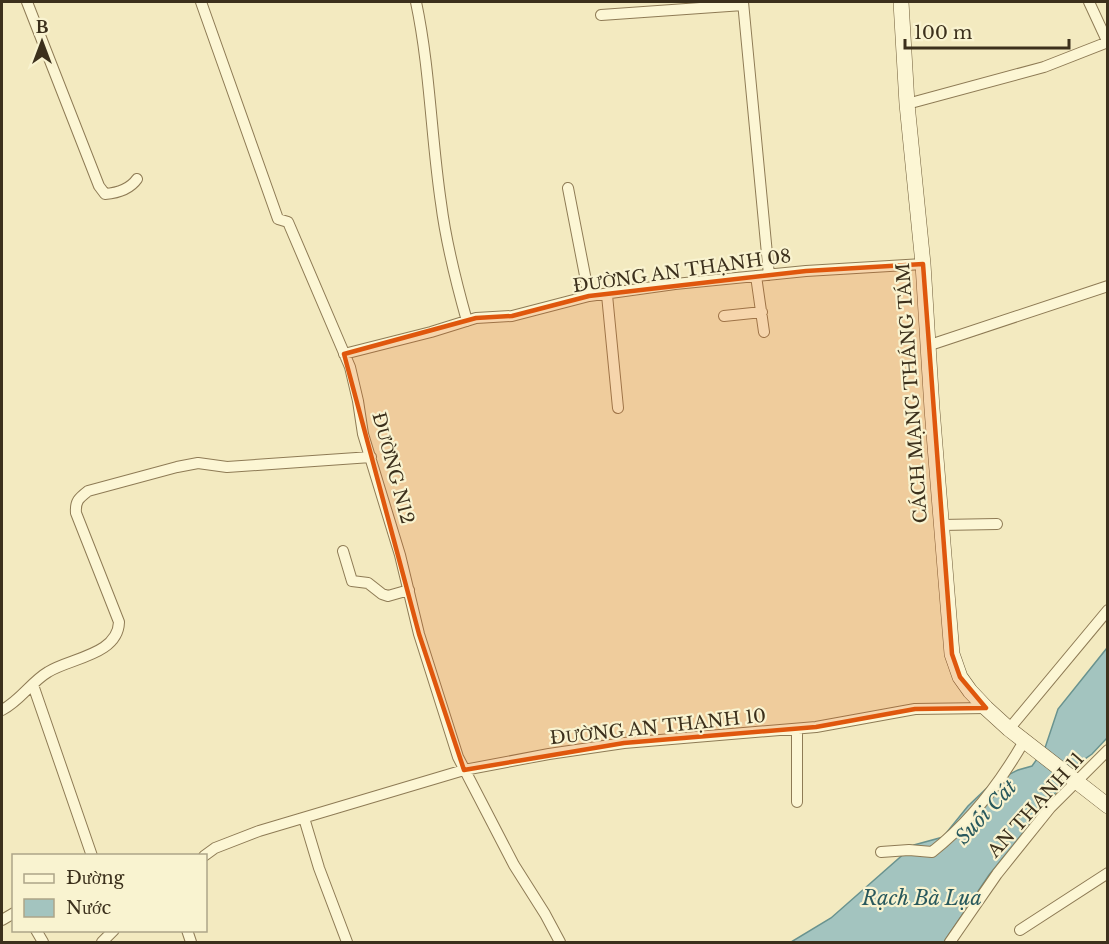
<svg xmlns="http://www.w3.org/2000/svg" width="1109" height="944" viewBox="0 0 1109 944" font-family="'Libre Baskerville',serif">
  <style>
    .water { fill: #a3c4bf; stroke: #69938f; stroke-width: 1.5 }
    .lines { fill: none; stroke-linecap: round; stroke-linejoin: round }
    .minor-casing { stroke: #8e7b55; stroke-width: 12 }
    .secondary-casing { stroke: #6f5c39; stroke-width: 16 }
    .minor { stroke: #fcf6d4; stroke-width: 10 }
    .secondary { stroke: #fcf6d4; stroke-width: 15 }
    .marked { fill: #df570d; fill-opacity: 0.2; stroke: #df570d; stroke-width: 4.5; stroke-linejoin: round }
    .labels { text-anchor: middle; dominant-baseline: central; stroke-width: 4.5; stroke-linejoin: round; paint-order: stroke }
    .street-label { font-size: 18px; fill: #3c301c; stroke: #f9f3d0 }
    .water-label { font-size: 20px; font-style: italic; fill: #29595d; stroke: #f9f3d0 }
  </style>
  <rect width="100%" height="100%" fill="#f3eac0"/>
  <path class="water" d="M1107 648V738L1092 754 1072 768 1056 792 989 875 944 942H791L831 918 914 845 943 837 968 806 992 783 1018 770 1032 766 1045 748 1058 709Z"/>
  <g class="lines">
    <g class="minor-casing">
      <path id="minor" d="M27 2 99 186 105 194C117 193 130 189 137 179
        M201 2 278 219 288 222 350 367 358 401 363 434 400 555 419 634 458 757 514 865 545 914 560 942
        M416 2C430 68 431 136 441 203 446 243 456 282 467 321
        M743 2 769 275
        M1089 2 1108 43
        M601 15 743 5
        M907 104 1044 67 1108 42
        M568 188 589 296
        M756 276 764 332
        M607 295 618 408
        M724 316 762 312
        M927 346 1108 286
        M344 354 431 332 476 318 512 316 589 296 675 284 806 271 923 264
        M941 525 997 524
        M343 551 352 581 368 583 382 594 388 596 409 590
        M33 685 92 856
        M2 710C20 701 31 682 48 672 70 658 118 655 119 622L76 513C75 501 79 498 88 491L177 467 198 463 227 467 371 457
        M797 729V802
        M1009 729 1108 610
        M304 818 319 868 347 942
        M881 852 909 850 932 852C970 822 1000 783 1024 741
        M204 856 215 848 259 831 464 770 549 754 624 743 816 727 915 709 986 708
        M2 920 14 913
        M36 930 43 942
        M187 930 191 942
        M1020 930 1108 873
        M102 942 114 930
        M950 942 997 874 1050 808 1108 750"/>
    </g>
    <g class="secondary-casing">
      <path id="secondary" d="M901 2 907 104 923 264 932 409 952 654 960 677 970 691 986 708 1009 729 1108 806"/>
    </g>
    <use href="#minor" class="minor"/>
    <use href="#secondary" class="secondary"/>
  </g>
  <path class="marked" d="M923 264 952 654 960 677 986 708 915 709 816 727 624 743 464 770 419 634 344 354 476 318 512 316 589 296 806 271Z"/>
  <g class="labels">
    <g class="street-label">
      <text transform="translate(682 271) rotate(-8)">ĐƯỜNG AN THẠNH 08</text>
      <text transform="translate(912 393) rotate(-94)">CÁCH MẠNG THÁNG TÁM</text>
      <text transform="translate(393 468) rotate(75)">ĐƯỜNG N12</text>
      <text transform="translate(658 727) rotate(-6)">ĐƯỜNG AN THẠNH 10</text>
      <text transform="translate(1036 805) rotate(-48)">AN THẠNH 11</text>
    </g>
    <g class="water-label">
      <text transform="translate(986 812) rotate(-47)">Suối Cát</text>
      <text x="922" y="898">Rạch Bà Lụa</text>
    </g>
  </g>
  <rect width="1109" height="944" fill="none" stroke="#3c301c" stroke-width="6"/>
  <rect x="12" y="854" width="195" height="78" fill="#f9f3d0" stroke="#ada588" stroke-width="1.5"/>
  <rect x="24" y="874" width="30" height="9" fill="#fcf6d4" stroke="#ada588" stroke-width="1.5"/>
  <text x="66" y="884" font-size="18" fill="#3c301c">Đường</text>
  <rect x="24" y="899" width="30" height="18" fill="#a3c4bf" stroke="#ada588" stroke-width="1.5"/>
  <text x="66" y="914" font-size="18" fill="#3c301c">Nước</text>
  <g transform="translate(42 42)" stroke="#f9f3d0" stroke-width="4.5" paint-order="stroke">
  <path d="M0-4.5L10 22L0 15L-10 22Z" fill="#3c301c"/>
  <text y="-9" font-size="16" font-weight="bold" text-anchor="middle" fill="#3c301c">B</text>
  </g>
  <path d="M905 39v9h164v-9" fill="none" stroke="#3c301c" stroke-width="3"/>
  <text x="914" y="39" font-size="18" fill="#3c301c" stroke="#f9f3d0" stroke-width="4.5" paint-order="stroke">100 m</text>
</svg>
